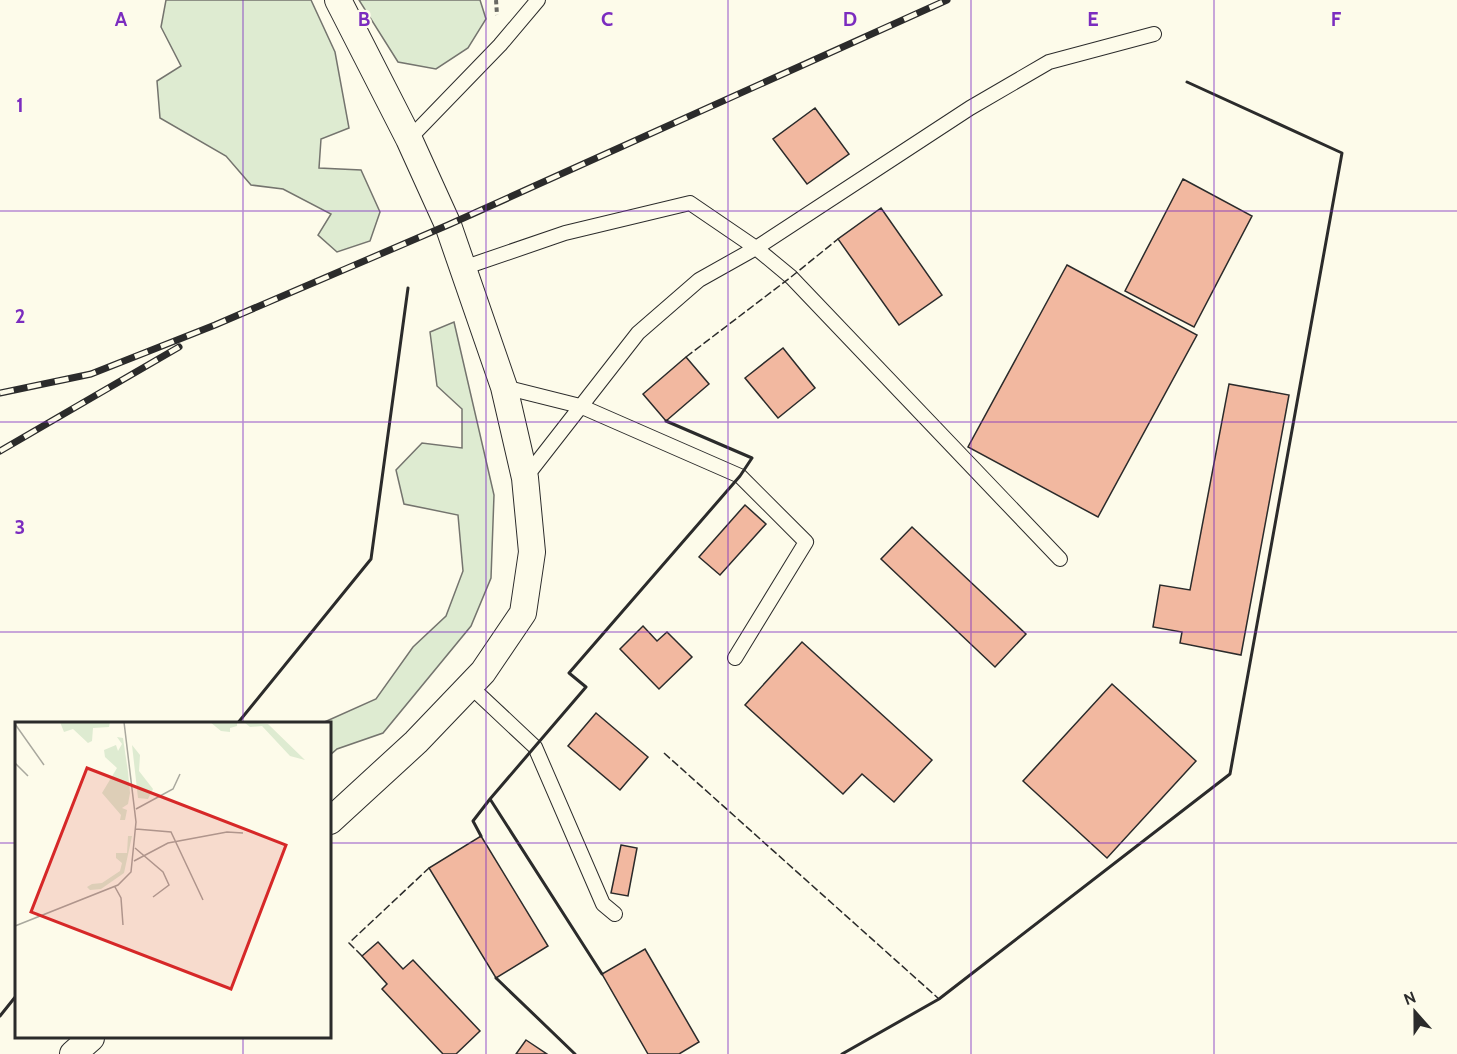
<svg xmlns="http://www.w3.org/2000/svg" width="1457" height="1054" viewBox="0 0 1457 1054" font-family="Cabin,sans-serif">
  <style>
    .green { fill: #deebd1; stroke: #74746e; stroke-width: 1.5 }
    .building { fill: #f2b8a0; stroke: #2b2b2b; stroke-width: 1.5 }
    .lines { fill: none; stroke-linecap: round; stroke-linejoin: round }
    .service-casing { stroke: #2b2b2b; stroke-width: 16 }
    .minor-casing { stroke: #2b2b2b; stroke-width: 28 }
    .path { stroke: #6a6964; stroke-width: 4; stroke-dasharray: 4.5 3; stroke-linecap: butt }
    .service { stroke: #fdfbea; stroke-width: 14 }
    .minor { stroke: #fdfbea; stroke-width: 26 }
    .rail-casing { stroke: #2b2b2b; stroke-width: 7 }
    .rail { stroke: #fdfbea; stroke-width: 4.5; stroke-dasharray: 14; stroke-linecap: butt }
    .fence { stroke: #2b2b2b; stroke-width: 1.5; stroke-dasharray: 8 3; stroke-linecap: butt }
    .wall { stroke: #2b2b2b; stroke-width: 3 }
    .grid { fill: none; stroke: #7b2cbf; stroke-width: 1.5; stroke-opacity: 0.55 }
    .inset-road { fill: none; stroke: #a9a89e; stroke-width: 1.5 }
    .view { fill: #d62828; fill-opacity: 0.15; stroke: #d62828; stroke-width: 3 }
    .inset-edge { fill: none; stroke: #2b2b2b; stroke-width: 3 }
    .grid-label { font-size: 20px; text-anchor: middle; font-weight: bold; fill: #7b2cbf; stroke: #fdfbea; stroke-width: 4.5; stroke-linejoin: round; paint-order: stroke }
  </style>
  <rect width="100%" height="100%" fill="#fdfbea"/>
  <path class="green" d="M166 0H311L335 52 349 128 321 139 319 168 361 170 380 212 370 241 337 252 318 235 331 214 283 189 251 185 226 156 160 118 157 81 181 66 161 27Z
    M359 0H480L486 19 468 48 436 69 398 62Z
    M454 322 494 495 491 578 471 626 383 733 337 749 330 755V724H320L376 699 413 647 446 616 463 571 458 515 404 504 396 470 422 443 462 448V409L437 386 430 332Z"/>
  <path class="building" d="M815 108 849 154 807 184 773 139Z
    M1183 179 1252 216 1194 327 1125 291Z
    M881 208 942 295 899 325 838 239Z
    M1067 265 1197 335 1098 517 968 447Z
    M783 348 815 388 778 418 745 378Z
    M686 357 709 384 666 421 643 394Z
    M1229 384 1289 395 1241 655 1180 643 1182 632 1153 627 1160 585 1190 590Z
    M745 505 766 524 720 575 699 557Z
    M912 527 1026 634 995 667 881 559Z
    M643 626 657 641 667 632 692 657 659 689 620 649Z
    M802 642 932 760 894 802 862 774 843 794 745 705Z
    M1112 684 1196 761 1107 858 1023 781Z
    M596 713 648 757 620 790 568 746Z
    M481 836 548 946 496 978 429 868Z
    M621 845 637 848 628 896 611 893Z
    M378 942 403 969 413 960 480 1031 456 1054H443L382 989 387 984 362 956Z
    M645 949 699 1042 679 1054H648L602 974Z
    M526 1040 547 1054H516Z"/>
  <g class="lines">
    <g class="service-casing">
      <path id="service" d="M409 139 500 45 538 0
        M463 268 565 233 690 203 756 248 791 277 1060 559
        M504 387 580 406 740 476 806 542 735 658
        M525 478 638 333 699 280 756 248 970 108 1049 62 1154 34
        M470 686 535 747 603 904 615 914"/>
    </g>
    <g class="minor-casing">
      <path id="minor" d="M330 821 416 742 483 672 523 613 532 552 525 478 504 387 448 225 409 139 338 0
        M73 1054 91 1038"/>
    </g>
    <path class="path" d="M496 0 497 15"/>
    <use href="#service" class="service"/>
    <use href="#minor" class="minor"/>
    <g class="rail-casing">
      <path id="rail" d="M0 393 91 374 215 325 448 225 947 0
        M0 451 179 347"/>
    </g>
    <use href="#rail" class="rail"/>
    <path class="fence" d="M686 357 791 277 838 239
      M664 753 939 999
      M362 956 349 943 429 868"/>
    <path class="wall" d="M237 724 371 559 408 288
      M490 799 586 687 569 673 740 476 752 458 666 421
      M481 836 473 821 490 799 602 974
      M496 978 575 1054
      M0 1016 16 996
      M842 1054 939 999 1230 774 1342 153 1187 82"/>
  </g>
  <path class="grid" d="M243 0V724M486 0V1054M728 0V1054M971 0V1054M1214 0V1054M0 211H1457M0 422H1457M0 632H1457M0 843H16M330 843H1457M243 1038V1054"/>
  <g transform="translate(15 722)">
    <rect width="316" height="316" fill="#fdfbea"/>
    <path d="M45 0H95L94 5 78 6 77 19 73 21 58 7 49 10ZM195 0H222V4L215 6V10L206 9ZM229 0 253 2 290 38 275 34 247 4 235 5ZM102 15 108 16 113 50 115 71 113 82 107 86 112 88 110 98H105L106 93 87 71 102 46 90 35 89 28 101 23 103 29 107 22ZM117 23 125 33 124 49 138 67 133 77 123 76ZM113 114H117L109 151 86 167 75 168 72 165 77 162 87 161 105 149 107 141 101 136V131H112Z" fill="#deebd1"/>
    <path class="inset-road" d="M0 2 29 43M0 41 13 54M121 87 158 67 165 52M121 107 156 110 188 178M120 126 148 150 154 163 138 175M119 139 153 121 212 110 228 111M100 165 106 176 108 203M0 204 103 163 116 150 121 100 109 0"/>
    <path class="view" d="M72 46 271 123 216 267 16 190Z"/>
    <rect width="316" height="316" class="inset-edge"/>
  </g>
  <g class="grid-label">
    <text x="121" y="26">A</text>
    <text x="364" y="26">B</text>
    <text x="607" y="26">C</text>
    <text x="850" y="26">D</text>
    <text x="1093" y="26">E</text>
    <text x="1336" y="26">F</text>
    <text x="20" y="112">1</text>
    <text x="20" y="323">2</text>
    <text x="20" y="534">3</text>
  </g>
  <g transform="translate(1415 1012) rotate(339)" stroke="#fdfbea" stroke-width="4.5" paint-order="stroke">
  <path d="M0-4.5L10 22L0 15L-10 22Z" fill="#2b2b2b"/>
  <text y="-9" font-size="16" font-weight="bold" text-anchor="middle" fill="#2b2b2b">N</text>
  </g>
</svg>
